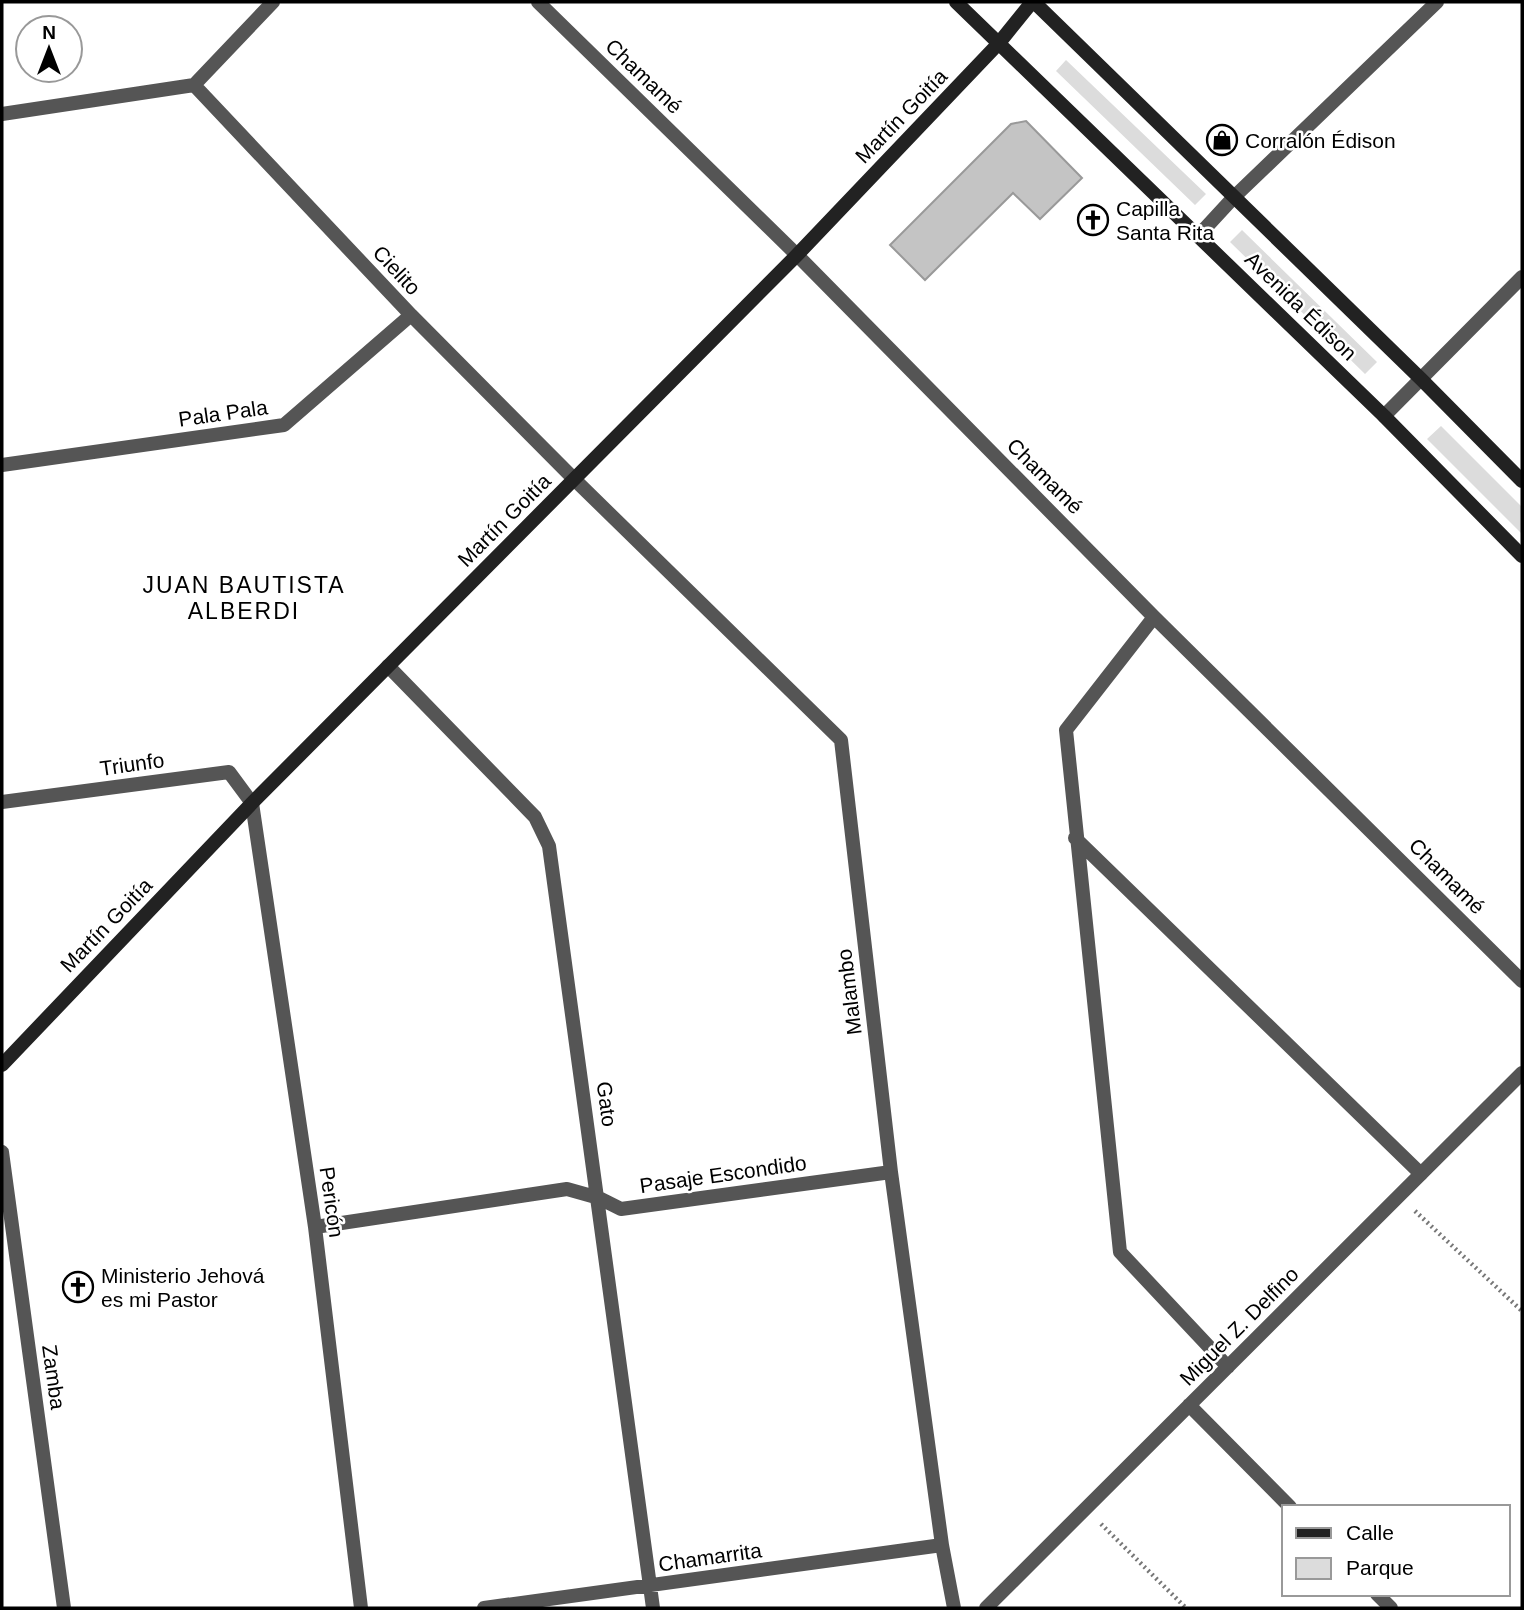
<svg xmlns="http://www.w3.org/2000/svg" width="1524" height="1610" viewBox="0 0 1524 1610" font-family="Arial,sans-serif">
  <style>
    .green { fill: #dcdcdc }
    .building { fill: #c4c4c4; stroke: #999; stroke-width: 2 }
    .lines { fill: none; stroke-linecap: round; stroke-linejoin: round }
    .path { stroke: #777; stroke-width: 4.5; stroke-dasharray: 2 3.5; stroke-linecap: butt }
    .street { stroke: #555; stroke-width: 14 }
    .secondary { stroke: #222; stroke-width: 14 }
    .labels { text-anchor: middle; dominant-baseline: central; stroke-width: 5; stroke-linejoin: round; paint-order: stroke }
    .street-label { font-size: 21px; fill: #000; stroke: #fff }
    .poi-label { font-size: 21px; fill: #000; stroke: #fff; text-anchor: start }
    .neighbourhood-label { font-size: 23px; letter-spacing: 2px; fill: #000; stroke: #fff }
  </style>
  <rect width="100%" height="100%" fill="#fff"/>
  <path class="green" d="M1066 60 1206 194 1195 205 1056 71Z
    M1242 230 1377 362 1365 374 1230 242Z
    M1441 426 1522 507V534L1427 439Z"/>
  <path class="building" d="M1026 121 1082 178 1040 219 1013 193 925 280 890 245 1011 124Z"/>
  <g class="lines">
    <path class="path" d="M1415 1211 1522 1311
      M1101 1524 1186 1608"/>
    <path class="street" d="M538 2 797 255 1154 617 1522 981
      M194 85 411 315 574 479 841 740 891 1172 942 1545 954 1608
      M194 85 273 2
      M2 114 194 85
      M1199 235 1234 197 1437 2
      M1384 416 1522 277
      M2 465 284 425 411 315
      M1154 617 1066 730 1120 1252 1228 1367
      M388 666 535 817 549 846 653 1608
      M2 802 229 772 252 803 315 1227 361 1608
      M1075 838 1421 1174
      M2 1152 64 1608
      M315 1227 567 1189 599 1198 621 1209 891 1172
      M1189 1405 1290 1507
      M1377 1594 1391 1608
      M484 1608 942 1545
      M986 1608 1522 1073"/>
    <path class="secondary" d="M956 2 1384 416 1522 556
      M1034 2 1421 379 1522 481
      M2 1065 252 803 797 255 999 43 1032 2"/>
  </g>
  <defs>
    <g id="shop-ring" transform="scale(1.575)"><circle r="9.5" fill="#fff" stroke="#000" stroke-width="1.5"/><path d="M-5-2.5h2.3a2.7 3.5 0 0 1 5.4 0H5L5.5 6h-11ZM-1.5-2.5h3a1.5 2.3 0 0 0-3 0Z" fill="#000"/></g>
    <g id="church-ring" transform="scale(1.575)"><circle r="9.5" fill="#fff" stroke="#000" stroke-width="1.5"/><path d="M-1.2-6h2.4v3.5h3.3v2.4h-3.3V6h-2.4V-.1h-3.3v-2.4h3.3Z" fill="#000"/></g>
  </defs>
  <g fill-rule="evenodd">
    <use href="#shop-ring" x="1222" y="140"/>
    <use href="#church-ring" x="1093" y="220"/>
    <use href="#church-ring" x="78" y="1287"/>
  </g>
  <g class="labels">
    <g class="street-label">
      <text transform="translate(644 76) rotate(44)">Chamamé</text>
      <text transform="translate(901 116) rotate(-46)">Martín Goitía</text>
      <text transform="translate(397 270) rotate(47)">Cielito</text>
      <text transform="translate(1301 306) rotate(44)">Avenida Édison</text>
      <text transform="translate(223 413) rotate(-8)">Pala Pala</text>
      <text transform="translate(1045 476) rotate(45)">Chamamé</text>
      <text transform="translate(504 520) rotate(-45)">Martín Goitía</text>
      <text transform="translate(132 764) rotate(-8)">Triunfo</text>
      <text transform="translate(1447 876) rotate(45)">Chamamé</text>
      <text transform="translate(106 925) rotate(-46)">Martín Goitía</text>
      <text transform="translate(849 992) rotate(-97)">Malambo</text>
      <text transform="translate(607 1104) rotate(82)">Gato</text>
      <text transform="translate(723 1174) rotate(-8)">Pasaje Escondido</text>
      <text transform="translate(332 1202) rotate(82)">Pericón</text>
      <text transform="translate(1239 1326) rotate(-45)">Miguel Z. Delfino</text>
      <text transform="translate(54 1377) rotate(82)">Zamba</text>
      <text transform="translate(710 1557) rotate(-8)">Chamarrita</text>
    </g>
    <g class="poi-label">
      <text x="1245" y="140">Corralón Édison</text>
      <text x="1116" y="208">Capilla<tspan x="1116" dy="24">Santa Rita</tspan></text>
      <text x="101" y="1275">Ministerio Jehová<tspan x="101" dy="24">es mi Pastor</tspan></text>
    </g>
    <g class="neighbourhood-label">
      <text x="244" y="585">JUAN BAUTISTA<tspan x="244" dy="26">ALBERDI</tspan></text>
    </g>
  </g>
  <rect width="1524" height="1610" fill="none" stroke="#000000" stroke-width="7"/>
  <rect x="1282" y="1505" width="228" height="91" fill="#ffffff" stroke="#999999" stroke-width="2"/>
  <rect x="1296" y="1528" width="35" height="10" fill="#222222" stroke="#999999" stroke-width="2"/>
  <text x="1346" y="1540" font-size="21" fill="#000000">Calle</text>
  <rect x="1296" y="1558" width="35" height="21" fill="#dcdcdc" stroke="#999999" stroke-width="2"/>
  <text x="1346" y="1575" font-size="21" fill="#000000">Parque</text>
  <g transform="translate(49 49)"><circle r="33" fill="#ffffff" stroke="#999999" stroke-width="2"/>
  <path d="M0-5L12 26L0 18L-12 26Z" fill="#000000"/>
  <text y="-10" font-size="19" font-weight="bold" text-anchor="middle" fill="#000000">N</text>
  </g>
</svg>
